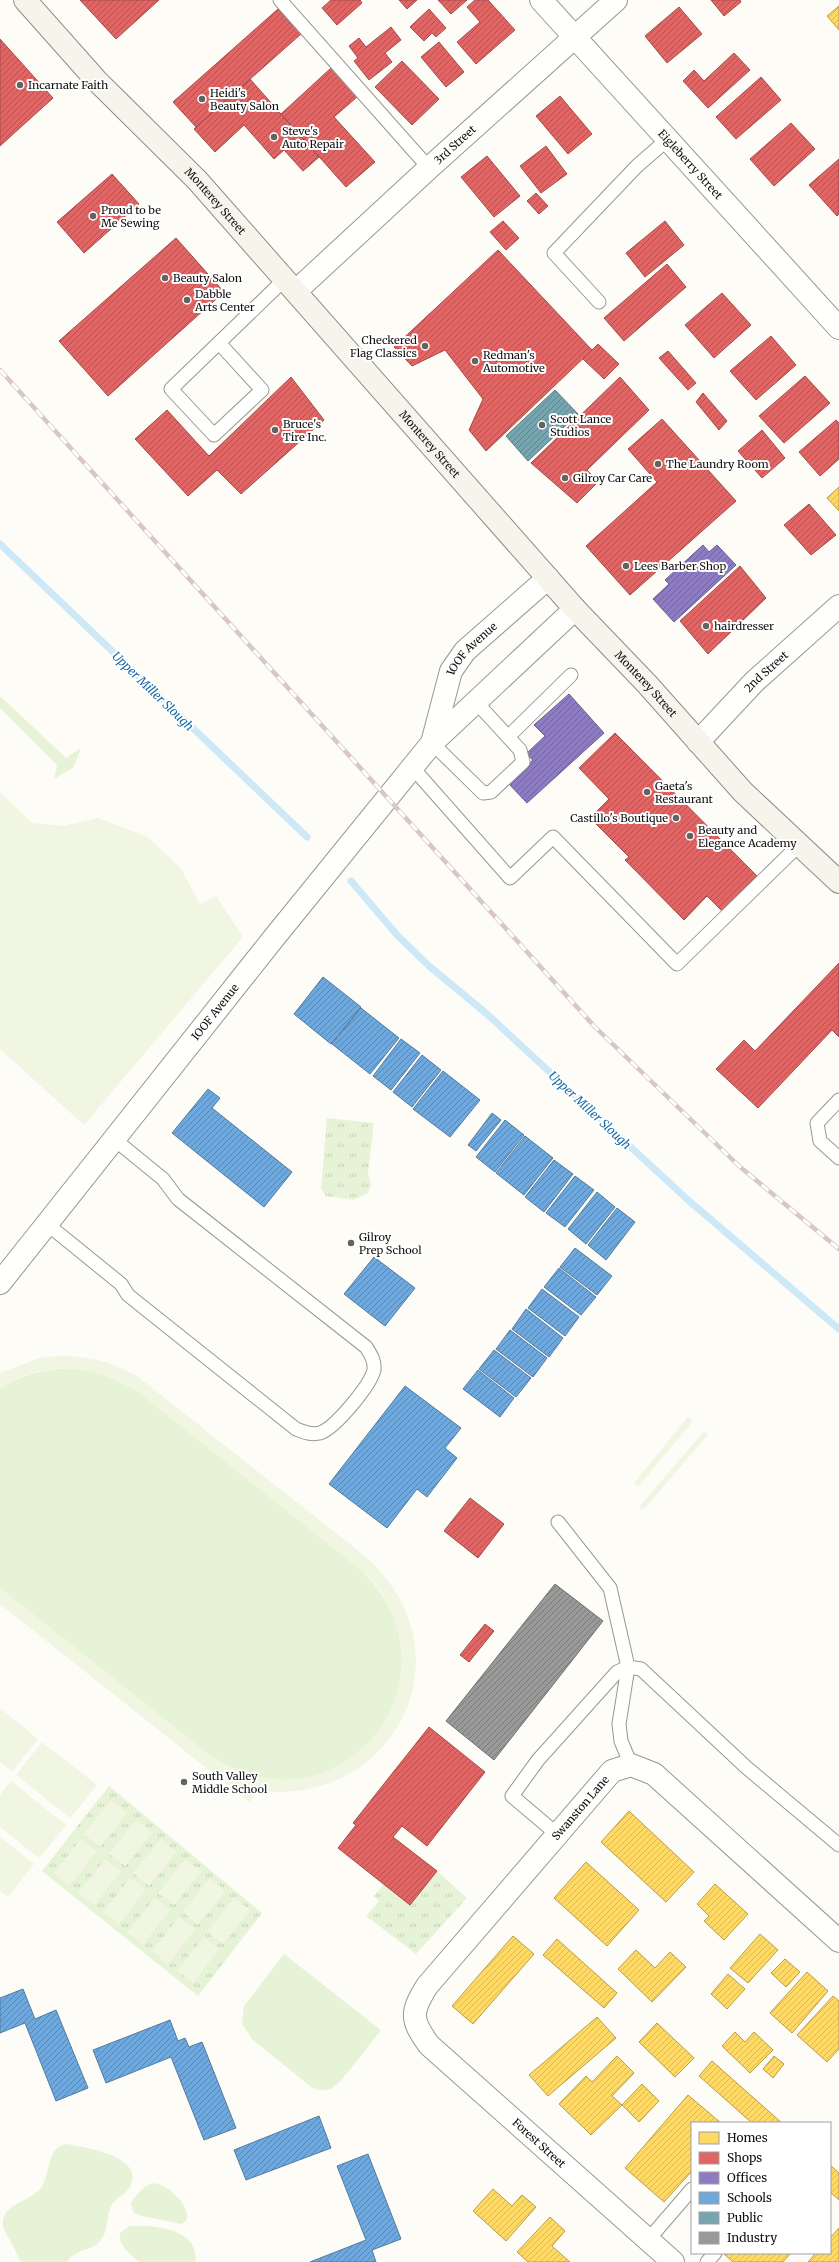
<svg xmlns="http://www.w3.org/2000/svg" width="839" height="2262" viewBox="0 0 839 2262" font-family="Merriweather,serif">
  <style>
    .grass { fill: #e7f3d7 }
    .park { fill: url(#park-tufts) }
    .pitch { fill: #f0f6e1 }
    .homes { fill: url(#homes-hatch); stroke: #b89d4c }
    .shops { fill: url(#shops-hatch); stroke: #a24c4c }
    .offices { fill: url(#offices-hatch); stroke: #685c8e }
    .schools { fill: url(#schools-hatch); stroke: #537b9f }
    .public { fill: url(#public-hatch); stroke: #587980 }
    .industry { fill: url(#industry-hatch); stroke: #707070 }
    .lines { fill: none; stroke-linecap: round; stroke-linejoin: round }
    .stream { stroke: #cde8f7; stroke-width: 7 }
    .service-casing { stroke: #979795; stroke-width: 15 }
    .minor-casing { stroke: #979795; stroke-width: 24 }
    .tertiary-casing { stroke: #979795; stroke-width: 24 }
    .secondary-casing { stroke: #8e8d8b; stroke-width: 24 }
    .service { stroke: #fffffe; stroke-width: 13 }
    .minor { stroke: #fffffe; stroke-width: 22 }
    .tertiary { stroke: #fffffe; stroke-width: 22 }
    .secondary { stroke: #f6f4eb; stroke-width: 22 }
    .rail-casing { stroke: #d9c6c7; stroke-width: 4.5 }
    .rail { stroke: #fff; stroke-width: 3; stroke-dasharray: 9; stroke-linecap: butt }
    .poi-dot { fill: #646362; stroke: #fff; stroke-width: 1.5 }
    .labels { text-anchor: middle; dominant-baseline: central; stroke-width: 4; stroke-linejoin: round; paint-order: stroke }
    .poi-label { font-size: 11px; fill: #111; stroke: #fff; text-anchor: start }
    .street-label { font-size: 11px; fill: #111; stroke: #fff }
    .water-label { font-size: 12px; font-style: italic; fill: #1768a6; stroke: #fff }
  </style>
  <defs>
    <pattern id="park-tufts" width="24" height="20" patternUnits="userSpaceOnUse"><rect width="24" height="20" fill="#e7f3d7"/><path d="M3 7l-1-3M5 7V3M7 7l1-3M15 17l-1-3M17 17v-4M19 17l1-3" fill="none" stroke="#c5cfb8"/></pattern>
    <pattern id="homes-hatch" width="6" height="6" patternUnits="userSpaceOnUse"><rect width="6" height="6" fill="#ffd966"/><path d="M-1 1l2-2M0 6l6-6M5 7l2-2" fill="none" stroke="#dab957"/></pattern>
    <pattern id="shops-hatch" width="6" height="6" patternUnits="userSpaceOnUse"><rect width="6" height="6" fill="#e06666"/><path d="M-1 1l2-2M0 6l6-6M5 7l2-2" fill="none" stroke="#b45353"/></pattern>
    <pattern id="offices-hatch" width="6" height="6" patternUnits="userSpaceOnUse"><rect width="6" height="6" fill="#8e7cc3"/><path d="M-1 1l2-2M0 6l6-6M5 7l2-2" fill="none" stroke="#73649d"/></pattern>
    <pattern id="schools-hatch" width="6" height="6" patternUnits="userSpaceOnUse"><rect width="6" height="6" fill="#6fa8dc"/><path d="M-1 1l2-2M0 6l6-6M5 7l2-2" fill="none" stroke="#5a87b1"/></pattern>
    <pattern id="public-hatch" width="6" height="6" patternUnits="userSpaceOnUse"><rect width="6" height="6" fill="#76a5af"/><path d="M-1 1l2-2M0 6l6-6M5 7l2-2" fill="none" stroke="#5f858d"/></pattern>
    <pattern id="industry-hatch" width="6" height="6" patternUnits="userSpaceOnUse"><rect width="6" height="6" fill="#999"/><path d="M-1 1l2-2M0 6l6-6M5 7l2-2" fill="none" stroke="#7b7b7b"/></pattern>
  </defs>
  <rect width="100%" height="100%" fill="#fdfcf7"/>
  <path class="grass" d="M0 696 66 758 81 748 74 767 54 779 57 765 0 708Z
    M71 1368 100 1372 136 1390 356 1565C475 1674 340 1844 209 1755L0 1588V1389C21 1374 45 1369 71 1368Z
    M284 1954 381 2030C371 2042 343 2082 332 2088 325 2092 318 2090 311 2087L252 2039 242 2024 244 2006Z
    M66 2144C84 2147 146 2156 130 2187 125 2195 115 2198 111 2206 105 2220 110 2232 98 2243 88 2252 75 2249 67 2262H21L3 2227C0 2204 27 2203 40 2189 52 2174 45 2148 66 2144Z
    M155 2183C169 2186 192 2206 186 2221L182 2224 177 2223 141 2216 133 2212 131 2203C137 2194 143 2185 155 2183Z
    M129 2226C152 2225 201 2228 195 2262H139C131 2254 118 2246 120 2233Z"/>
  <path class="park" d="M327 1118 374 1123 368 1173 371 1185 368 1193 354 1200 326 1196 321 1189Z
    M109 1786 262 1913 198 1996 42 1871Z
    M437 1871 467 1898 416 1954 366 1916 379 1901 374 1896 384 1884 410 1904Z"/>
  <path class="pitch" d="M0 792 32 823 63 826 98 818 148 837 181 869 200 904 216 896 243 937 84 1125 0 1049Z
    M57 1356C87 1356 112 1361 138 1377L366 1557C471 1651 398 1806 258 1791L249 1802 0 1604V1588L209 1755C332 1839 466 1689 368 1576L136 1390C92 1365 43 1358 0 1389V1373L2 1372 40 1358Z
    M688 1417 693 1421 638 1487 634 1483Z
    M704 1431 708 1435 643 1510 639 1507Z
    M0 1708 38 1739 12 1771 0 1762Z
    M42 1742 97 1785 70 1818 16 1775Z
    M11 1781 66 1825 39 1858 0 1827V1795Z
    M111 1800 127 1813 100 1847 84 1834Z
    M136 1820 152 1833 125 1866 109 1854Z
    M0 1837 34 1864 8 1897 0 1891Z
    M81 1839 97 1851 69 1886 54 1873Z
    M161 1839 176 1852 149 1886 133 1873Z
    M105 1859 121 1871 94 1905 78 1893Z
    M185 1859 201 1871 174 1905 158 1893Z
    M130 1878 146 1890 118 1925 103 1912Z
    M210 1878 225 1891 198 1925 183 1912Z
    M155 1898 170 1910 143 1944 127 1932Z
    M234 1898 250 1910 223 1944 207 1932Z
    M179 1917 195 1929 168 1964 152 1951Z
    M204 1937 219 1949 193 1983 177 1971Z"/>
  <path class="homes" d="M839 6V30L827 16Z
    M839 487V511L827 498Z
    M629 1811 694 1872 666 1902 601 1842Z
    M586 1862 639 1910 607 1946 554 1898Z
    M715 1884 748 1914 724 1940 704 1921 709 1916 697 1904Z
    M760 1934 778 1950 748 1983 730 1968Z
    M513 1936 534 1954 473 2024 452 2006Z
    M557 1939 617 1993 604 2008 543 1955Z
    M636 1950 655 1968 670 1952 686 1967 652 2002 618 1969Z
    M785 1959 800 1972 786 1987 771 1973Z
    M807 1972 828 1991 792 2033 770 2013Z
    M728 1974 745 1989 727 2009 711 1994Z
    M833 1996 839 2001V2049L827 2062 797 2035Z
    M597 2017 616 2038 548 2096 529 2075Z
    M657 2023 694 2058 675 2077 639 2042Z
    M735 2032 745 2042 754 2032 773 2050 750 2073 722 2046Z
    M617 2056 634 2073 612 2096 622 2105 591 2135 559 2104 586 2076 592 2082Z
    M774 2056 784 2064 773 2078 763 2069Z
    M712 2061 782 2123H752L699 2076Z
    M642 2084 659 2101 639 2122 622 2105Z
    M688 2095 721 2123H692V2171L664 2202 625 2168Z
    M830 2165 839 2173V2200L830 2192Z
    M493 2189 512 2206 522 2195 536 2207 506 2241 473 2211Z
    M550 2217 565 2231 552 2246 570 2262H528L517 2252Z
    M839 2228V2262H808L816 2253H830V2238Z
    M723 2253H791L783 2262H733Z"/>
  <path class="shops" d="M80 0H159L116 39Z
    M331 0H360L362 3 337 25 322 8Z
    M399 0H417L407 9Z
    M438 0H467L451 14Z
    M475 0H488L515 30 476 64 457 42 480 22 467 7Z
    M711 0H740L741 2 724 16Z
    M679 7 702 34 667 63 645 36Z
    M278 9 301 34 196 127 173 102Z
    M429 9 446 28 436 37 432 33 424 41 410 27Z
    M391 27 401 40 385 53 392 62 369 80 354 61 358 58 349 46 359 38 366 47Z
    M0 39 53 98 0 146Z
    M439 42 464 72 446 87 421 57Z
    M734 53 750 70 708 108 683 81 694 70 704 81Z
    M402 61 439 99 412 125 375 87Z
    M331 68 357 97 334 117 375 162 346 187 281 114Z
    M761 77 781 100 736 139 716 117Z
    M250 79 319 157 303 171 284 150 274 159 244 125 215 152 194 129Z
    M560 96 592 134 568 154 536 116Z
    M791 123 815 149 774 186 750 159Z
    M546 146 567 174 541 193 520 166Z
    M487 156 520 196 494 217 461 177Z
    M839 159V214L837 216 809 185Z
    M112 174 139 204 84 253 57 222Z
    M536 193 548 206 539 214 527 201Z
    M503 221 519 238 506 250 490 232Z
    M665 221 684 245 645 277 626 253Z
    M176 238 224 292 108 396 59 341Z
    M498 250 592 350 486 451 469 430 483 399 445 350 412 366 394 347Z
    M667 264 686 287 624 341 604 318Z
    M722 293 751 325 714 358 685 325Z
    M771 336 796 365 756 400 730 371Z
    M598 344 619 364 604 379 583 359Z
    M668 351 696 383 688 390 659 358Z
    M805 376 830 403 784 443 759 416Z
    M291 377 324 420 241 494 217 470 188 496 135 439 167 410 209 456Z
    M620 377 649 410 587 470 598 482 577 503 531 463Z
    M703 393 727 421 719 430 696 402Z
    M662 419 736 501 630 595 586 546 657 482 628 449Z
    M836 420 839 423V459L820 476 799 452Z
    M762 430 785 458 762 478 738 451Z
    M809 504 836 535 811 555 784 525Z
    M740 566 766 598 708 654 680 621Z
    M615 733 758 877 723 912 707 896 684 920 625 860 629 857 590 818 609 799 579 768Z
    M839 963V1037L832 1030 758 1108 716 1069 744 1040 755 1051Z
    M470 1498 504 1524 478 1558 444 1531Z
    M485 1624 494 1631 469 1662 460 1655Z
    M429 1727 485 1772 427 1846 402 1826 393 1837 437 1871 410 1905 338 1848 356 1825 353 1823Z"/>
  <path class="offices" d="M703 545 709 552 717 545 736 565 674 622 653 599 669 584 665 580Z
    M569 694 604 733 527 803 508 783 533 760 526 754 545 736 534 725Z"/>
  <path class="schools" d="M323 977 361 1007 331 1044 294 1014Z
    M361 1008 399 1038 370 1074 332 1044Z
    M401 1039 420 1053 391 1090 373 1076Z
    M422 1055 441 1070 412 1107 393 1092Z
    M443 1071 480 1100 450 1137 413 1109Z
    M208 1089 220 1098 212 1108 292 1172 264 1207 172 1133Z
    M492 1113 501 1120 476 1151 468 1145Z
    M505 1120 524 1135 495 1172 476 1157Z
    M525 1136 553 1158 524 1195 496 1173Z
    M554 1160 573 1174 544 1212 525 1197Z
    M575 1176 594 1190 565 1227 546 1213Z
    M597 1192 615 1207 586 1244 568 1229Z
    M617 1208 635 1222 606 1260 588 1245Z
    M575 1248 612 1276 597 1295 560 1267Z
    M374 1257 415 1288 385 1326 344 1294Z
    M559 1268 596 1297 581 1315 544 1287Z
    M542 1289 579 1317 565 1336 528 1308Z
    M526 1309 563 1338 549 1357 512 1329Z
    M510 1330 547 1358 533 1377 496 1349Z
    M494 1350 531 1378 516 1397 479 1369Z
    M478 1370 514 1398 500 1417 463 1389Z
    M405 1386 461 1428 445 1448 457 1458 427 1497 417 1489 387 1528 329 1484Z
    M23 1989 35 2019 56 2010 88 2088 56 2101 25 2023 0 2033V1998Z
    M170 2020 178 2041 185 2038 189 2047 202 2042 236 2128 204 2140 171 2057 106 2083 93 2050Z
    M319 2116 331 2148 246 2180 234 2150Z
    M368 2154 401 2239 372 2250 376 2262H310L366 2240 337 2166Z"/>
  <path class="public" d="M555 390 578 414 528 461 506 436Z"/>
  <path class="industry" d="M555 1584 603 1621 494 1760 446 1721Z"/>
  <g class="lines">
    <path class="stream" d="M0 544 307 837
      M351 881 398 936 429 966 487 1014 688 1200 839 1329"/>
    <g class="service-casing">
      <path id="service" d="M280 0 429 168
        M599 302 554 253 637 166 668 139
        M220 344 262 390 214 435 171 389 285 279
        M509 736 571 675
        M432 743 483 793 491 792 523 762 520 750 476 702
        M412 767 510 878 553 837 677 964 799 845
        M839 1100 817 1123 820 1141 839 1158
        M47 1224 121 1284 128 1295 296 1429C304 1432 311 1435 320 1433 335 1428 370 1386 374 1370 375 1361 371 1355 366 1347L178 1199 163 1179 114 1139
        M558 1522 610 1588 628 1667 619 1724 621 1741 631 1765
        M558 1835 512 1796 538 1760 617 1672 628 1667 641 1669 747 1768 839 1845
        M648 2240 692 2189
        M707 2262 715 2253"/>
    </g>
    <g class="minor-casing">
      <g id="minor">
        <path id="s1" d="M541 0 839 328"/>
        <path id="s2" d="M698 742 754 682 839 606"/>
        <path id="s3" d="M673 2262 429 2045C410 2019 411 2012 427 1986L612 1771 631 1765 654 1774 839 1941"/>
      </g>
    </g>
    <g class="tertiary-casing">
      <g id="tertiary">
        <path id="s4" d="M296 291 429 168 616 0"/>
        <path id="s5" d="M432 743 451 671 465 651 548 578"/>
        <path id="s6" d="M0 1283 273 939 432 743 575 609"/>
      </g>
    </g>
    <g class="secondary-casing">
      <g id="secondary">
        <path id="s7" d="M25 0 97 81 197 180 575 609 647 684 743 792 839 882"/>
      </g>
    </g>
    <use href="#service" class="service"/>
    <use href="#minor" class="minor"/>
    <use href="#tertiary" class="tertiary"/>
    <use href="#secondary" class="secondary"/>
    <g class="rail-casing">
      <path id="rail" d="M0 370 595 1027 739 1166 839 1249"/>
    </g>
    <use href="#rail" class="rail"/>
  </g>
  <g class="poi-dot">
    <circle cx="20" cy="85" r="4"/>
    <circle cx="202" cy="99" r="4"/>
    <circle cx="274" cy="137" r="4"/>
    <circle cx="93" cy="216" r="4"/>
    <circle cx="165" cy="278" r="4"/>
    <circle cx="187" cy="300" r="4"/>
    <circle cx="425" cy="346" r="4"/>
    <circle cx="475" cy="361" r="4"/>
    <circle cx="542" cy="425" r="4"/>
    <circle cx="275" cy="430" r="4"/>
    <circle cx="658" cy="464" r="4"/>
    <circle cx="565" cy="478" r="4"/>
    <circle cx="626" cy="566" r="4"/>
    <circle cx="706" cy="626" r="4"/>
    <circle cx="647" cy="792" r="4"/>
    <circle cx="676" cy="818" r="4"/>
    <circle cx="690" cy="836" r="4"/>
    <circle cx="351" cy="1243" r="4"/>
    <circle cx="184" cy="1782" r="4"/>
  </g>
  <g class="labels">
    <g class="poi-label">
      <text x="28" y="85">Incarnate Faith</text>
      <text x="210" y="93">Heidi's<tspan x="210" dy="13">Beauty Salon</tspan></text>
      <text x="282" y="131">Steve's<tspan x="282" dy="13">Auto Repair</tspan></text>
      <text x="101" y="210">Proud to be<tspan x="101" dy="13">Me Sewing</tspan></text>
      <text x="173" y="278">Beauty Salon</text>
      <text x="195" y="294">Dabble<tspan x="195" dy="13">Arts Center</tspan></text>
      <text x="417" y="340" text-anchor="end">Checkered<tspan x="417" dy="13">Flag Classics</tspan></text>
      <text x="483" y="355">Redman's<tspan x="483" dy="13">Automotive</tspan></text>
      <text x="550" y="419">Scott Lance<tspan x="550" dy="13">Studios</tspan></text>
      <text x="283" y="424">Bruce's<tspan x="283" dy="13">Tire Inc.</tspan></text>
      <text x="666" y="464">The Laundry Room</text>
      <text x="573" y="478">Gilroy Car Care</text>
      <text x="634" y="566">Lees Barber Shop</text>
      <text x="714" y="626">hairdresser</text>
      <text x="655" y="786">Gaeta's<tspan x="655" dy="13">Restaurant</tspan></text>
      <text x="668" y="818" text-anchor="end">Castillo's Boutique</text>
      <text x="698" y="830">Beauty and<tspan x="698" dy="13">Elegance Academy</tspan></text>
      <text x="359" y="1237">Gilroy<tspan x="359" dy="13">Prep School</tspan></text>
      <text x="192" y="1776">South Valley<tspan x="192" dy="13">Middle School</tspan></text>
    </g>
    <g class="street-label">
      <text stroke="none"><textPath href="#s4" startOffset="216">3rd Street</textPath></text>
      <text stroke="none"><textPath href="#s1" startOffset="222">Eigleberry Street</textPath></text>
      <text stroke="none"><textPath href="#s7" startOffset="277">Monterey Street</textPath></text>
      <text stroke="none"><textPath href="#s7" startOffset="601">Monterey Street</textPath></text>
      <text stroke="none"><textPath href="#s5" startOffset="105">IOOF Avenue</textPath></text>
      <text stroke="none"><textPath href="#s2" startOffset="98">2nd Street</textPath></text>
      <text stroke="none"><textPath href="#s7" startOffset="924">Monterey Street</textPath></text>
      <text stroke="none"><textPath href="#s6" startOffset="346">IOOF Avenue</textPath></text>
      <text stroke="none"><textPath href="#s3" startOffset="627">Swanston Lane</textPath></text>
      <text transform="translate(539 2143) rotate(42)">Forest Street</text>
    </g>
    <g class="water-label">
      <text transform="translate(153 691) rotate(44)">Upper Miller Slough</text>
      <text transform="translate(590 1110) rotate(43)">Upper Miller Slough</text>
    </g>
  </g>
  <rect x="691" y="2122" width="140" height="132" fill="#ffffff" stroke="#a0a0a0"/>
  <rect x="699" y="2132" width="20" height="12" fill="#ffd966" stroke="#a0a0a0"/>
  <text x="727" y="2142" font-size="12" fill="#111111">Homes</text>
  <rect x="699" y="2152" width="20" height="12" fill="#e06666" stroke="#a0a0a0"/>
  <text x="727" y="2162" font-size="12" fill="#111111">Shops</text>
  <rect x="699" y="2172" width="20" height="12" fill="#8e7cc3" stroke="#a0a0a0"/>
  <text x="727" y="2182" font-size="12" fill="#111111">Offices</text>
  <rect x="699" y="2192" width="20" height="12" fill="#6fa8dc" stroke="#a0a0a0"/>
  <text x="727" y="2202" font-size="12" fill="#111111">Schools</text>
  <rect x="699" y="2212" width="20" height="12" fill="#76a5af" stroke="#a0a0a0"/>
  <text x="727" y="2222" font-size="12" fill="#111111">Public</text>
  <rect x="699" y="2232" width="20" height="12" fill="#999999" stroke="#a0a0a0"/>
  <text x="727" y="2242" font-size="12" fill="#111111">Industry</text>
</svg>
